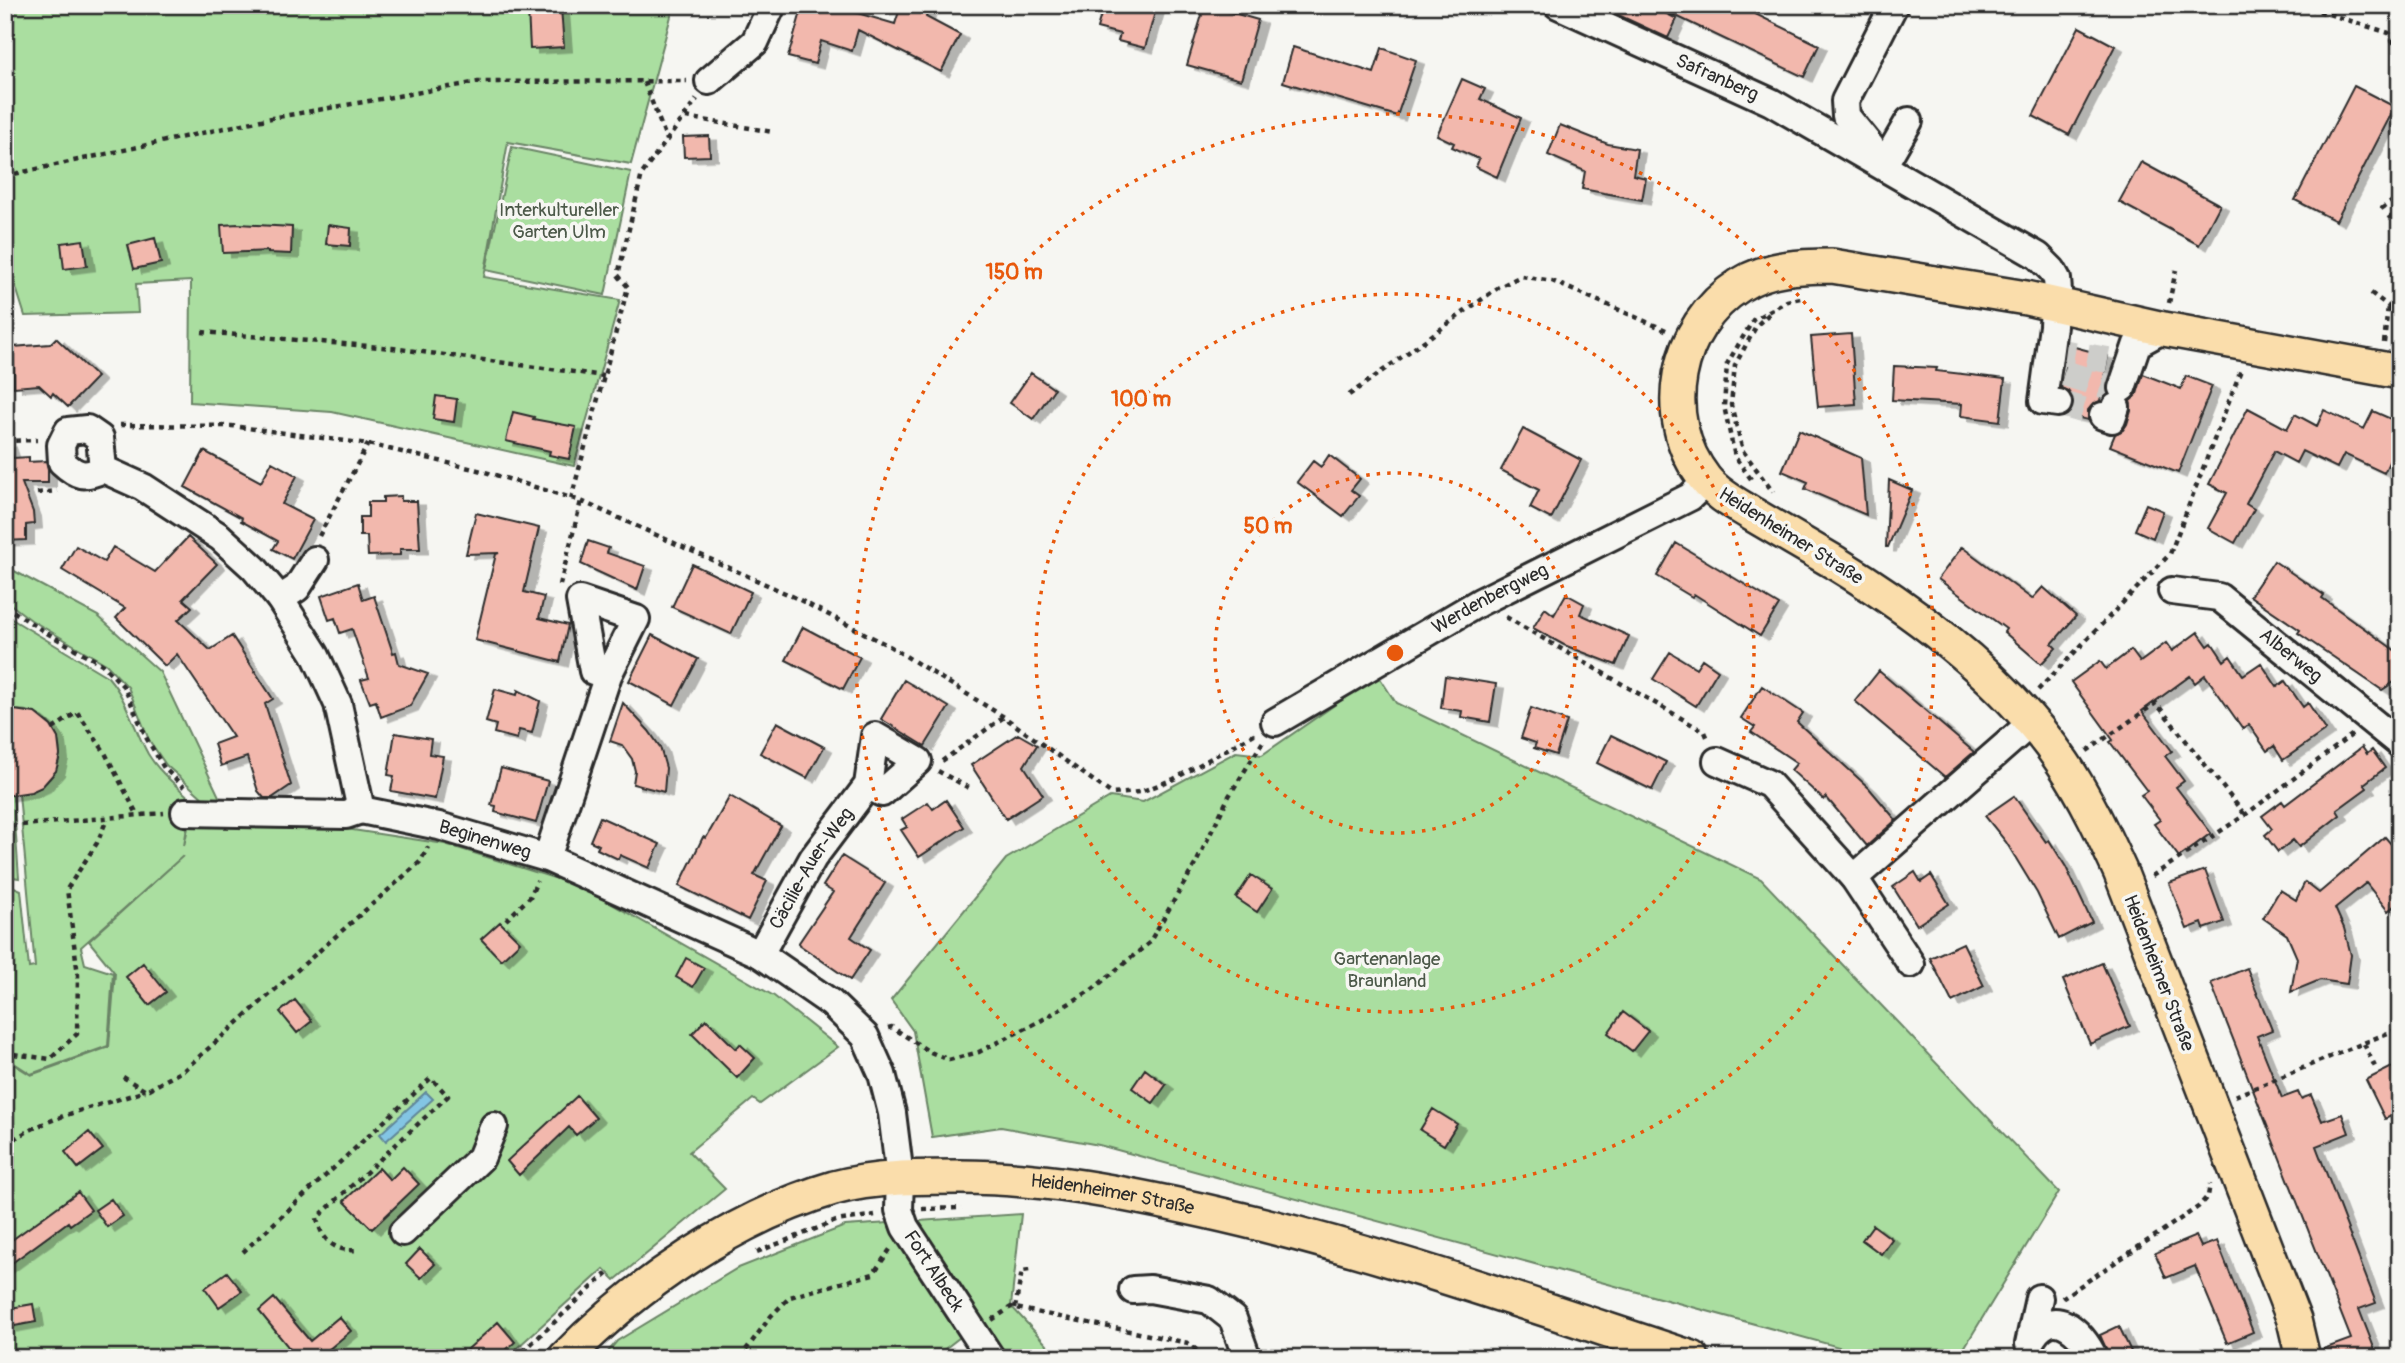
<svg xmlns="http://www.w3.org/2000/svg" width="2405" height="1363" viewBox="0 0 2405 1363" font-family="Pangolin,sans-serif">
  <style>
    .green { fill: #aadea0; stroke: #6a8466; stroke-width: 2 }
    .water { fill: #83c5e4; stroke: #60879a; stroke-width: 2 }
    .building { fill: #f2b8ad; stroke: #2b2b2b; stroke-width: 2; filter: url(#shadow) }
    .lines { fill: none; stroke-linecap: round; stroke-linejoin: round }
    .minor-tunnel { stroke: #cdcdca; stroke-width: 26; stroke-dasharray: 26 13; stroke-linecap: butt }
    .minor-casing { stroke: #2b2b2b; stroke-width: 32 }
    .major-casing { stroke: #2b2b2b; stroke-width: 38 }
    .path { stroke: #2b2b2b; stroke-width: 4.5; stroke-dasharray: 5 5; stroke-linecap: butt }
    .minor { stroke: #f6f6f2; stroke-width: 26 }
    .major { stroke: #faddab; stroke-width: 33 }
    .ring { fill: none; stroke: #e8590c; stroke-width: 3.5; stroke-dasharray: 3.5 7 }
    .labels { text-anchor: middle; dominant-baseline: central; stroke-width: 7; stroke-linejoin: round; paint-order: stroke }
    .street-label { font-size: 19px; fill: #2b2b2b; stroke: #f6f6f2 }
    .park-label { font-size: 19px; fill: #4b5848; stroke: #f6f6f2 }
    .centre { fill: #e8590c; stroke: #f6f6f2; stroke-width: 3.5 }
    .ring-label { font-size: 21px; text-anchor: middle; font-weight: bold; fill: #e8590c; stroke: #f6f6f2; stroke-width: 7; stroke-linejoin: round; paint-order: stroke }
  </style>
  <defs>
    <filter id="shadow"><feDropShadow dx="8" dy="4.5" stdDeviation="0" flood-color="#0004"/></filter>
  </defs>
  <rect width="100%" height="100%" fill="#f6f6f2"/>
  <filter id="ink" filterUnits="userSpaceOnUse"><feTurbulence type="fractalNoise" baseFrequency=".0143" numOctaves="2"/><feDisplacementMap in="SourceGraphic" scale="14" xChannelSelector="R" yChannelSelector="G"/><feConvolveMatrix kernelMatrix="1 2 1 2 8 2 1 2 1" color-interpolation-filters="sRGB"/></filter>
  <g filter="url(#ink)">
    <path class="green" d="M5 5H674L631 164 508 142 484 277 620 300 574 466 332 412 190 402 191 281 136 284 138 313 25 316 14 281 5 282Z
      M512 147 631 172 605 295 486 270Z
      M5 566 98 616 160 672 224 807H213L166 765 149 740 128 687 106 664 31 620 5 600Z
      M5 615 108 677C127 699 134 729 148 754 160 774 181 789 197 805L188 821 184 846 189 823 333 827 445 844 580 886 774 996 838 1047 760 1104 753 1099 689 1152 725 1189 615 1280 604 1269 506 1358H5V1059L31 1075 109 1047 115 973 89 941 183 856 81 947 85 964 113 973 108 1046 31 1074 5 1057V883L21 890 29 968 35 967 19 794C84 784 65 697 5 712Z
      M1378 675 1396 703 1761 879 2059 1192 1958 1358H1879L1099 1145 1001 1127 932 1137 913 1031 891 1000 1006 859 1110 797 1143 802 1236 752 1262 755Z
      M5 792 13 795 19 878 6 876Z
      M1021 1214 1011 1306 1059 1358H999L977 1324 933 1358H603L617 1341 736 1269 845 1226Z"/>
    <path class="water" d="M426 1092 433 1099 386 1141 380 1134Z"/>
    <path class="building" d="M803 5H830L895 24 901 5H929L926 17 960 35 941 72 858 30 852 51 821 41 815 64 788 57Z
      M1104 5H1157L1145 48 1118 41 1120 34 1097 28Z
      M1205 5 1258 20 1241 80 1187 65Z
      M1597 5H1649L1677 19 1668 38Z
      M1653 5H1737L1819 45 1804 77Z
      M561 8 564 47 530 49 528 10Z
      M2079 27 2115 46 2069 135 2033 116Z
      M1293 47 1374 73 1382 48 1416 60 1397 116 1283 82Z
      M1462 79 1485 89 1480 99 1521 118 1497 177 1476 167 1479 159 1452 147 1454 143 1437 135Z
      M2354 86 2395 107 2336 221 2295 200Z
      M1560 125 1608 144 1637 149 1633 175 1646 178 1642 200 1582 189 1585 171 1548 155Z
      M709 136 710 156 684 157 683 137Z
      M2141 162 2220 205 2199 245 2119 202Z
      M239 224 292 227 291 254 268 253V251L223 253 221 225Z
      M328 225 351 228 350 246 326 244Z
      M155 238 161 263 134 269 128 245Z
      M83 240 87 266 64 269 61 243Z
      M1851 334 1856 404 1818 407 1811 337Z
      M56 338 97 377 68 407 53 393 51 396 39 385 14 387 13 347 50 344Z
      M2071 346 2108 356 2100 401 2093 404 2088 410V420L2067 415 2073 406V398L2068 391 2061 388Z
      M1894 366 1937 368 1936 371 2005 379 2000 421 1961 416 1962 404 1892 400Z
      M1031 373 1054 389 1033 419 1010 403Z
      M2143 374 2181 389 2186 376 2212 386 2178 473 2110 446 2115 434 2123 430 2127 424 2131 411 2130 401 2137 394Z
      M436 396 457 399 454 422 433 419Z
      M2248 408 2287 429 2295 414 2317 426 2324 410 2364 429 2373 411 2400 423V438L2384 473 2344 454 2337 468 2302 451 2296 463 2274 451 2246 504 2254 509 2235 543 2208 528 2227 493 2209 484Z
      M513 412 534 417 533 419 576 427 569 459 549 455 550 451 506 441Z
      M1523 429 1581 460 1551 519 1530 508 1539 490 1501 470Z
      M1799 430 1861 458 1866 515 1805 489 1808 482 1782 471Z
      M8 443 13 458 29 457V462L46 461 48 469V483H22L33 512 34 524 26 525V540L5 541V444Z
      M204 451 261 482 272 462 297 476 282 504 313 520 292 559 273 549 278 541 241 521 242 518 185 487Z
      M1329 455 1360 479 1351 490 1359 496 1343 516 1297 482 1313 461 1321 467Z
      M1889 480 1912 490 1888 547H1886Z
      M401 496V501H417L420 549H400V555L368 556 367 536H360V517H368V502H383V497Z
      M2146 504 2163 511 2153 538 2135 530Z
      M476 513 539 528 524 592 544 597 539 618 568 625 560 662 475 640 496 554 499 553 466 554Z
      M188 537 217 564 183 599 192 607 178 620 210 650 232 636 273 699 265 704 291 785 272 798H264L258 791 247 757 221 766 214 744 233 737 177 654 165 666 116 618 125 608 62 570 76 546 104 562 113 547 155 572Z
      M588 541 609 548 607 553 645 566 637 590 581 564Z
      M1676 543 1779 605 1760 636 1694 594 1692 597 1657 576Z
      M1962 547 2032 599 2043 587 2076 616 2052 644 2056 648 2041 664 2004 632 2006 629 1938 579Z
      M2274 561 2324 595 2322 598 2400 654V678L2382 690 2298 633 2300 630 2250 596Z
      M692 564 751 592 731 634 672 607Z
      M358 583 363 600 374 596 393 653 396 652 399 664 428 674 410 706 381 717 376 701 370 703 361 680 369 678 352 629 340 633 335 618 329 620 321 596Z
      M1566 594 1584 604 1580 614 1629 636 1616 665 1564 645 1533 628 1545 608 1554 615Z
      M803 627 860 657 843 689 786 660Z
      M2198 632 2208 646 2212 643 2224 661 2230 656 2243 675 2261 663 2277 687 2285 681 2303 707 2308 703 2326 730 2283 760 2274 746 2267 751 2249 725 2243 729 2205 675 2195 683 2190 676 2142 711 2172 751 2165 756 2184 781 2176 787 2211 833 2179 857 2154 824 2160 820 2141 795 2147 791 2110 742 2113 740 2071 682 2100 661 2106 669 2131 650 2140 662 2166 643 2172 651Z
      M652 635 698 659 674 705 629 681Z
      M1670 652 1696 668 1702 659 1718 670 1696 706 1653 679Z
      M1879 671 1974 752 1945 777 1855 701Z
      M1445 676 1496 684 1490 722 1461 717 1462 711 1441 708Z
      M904 680 949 707 925 746 881 719Z
      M1762 686 1803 713 1797 722 1869 788 1896 820 1867 846 1826 797 1824 800 1791 770 1797 763 1751 732 1755 727 1741 718Z
      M495 689 517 695 518 690 540 701 532 733 519 730 517 739 494 733 496 725 486 722Z
      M623 703 649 731 660 747 666 768 664 792 633 784 635 771 632 759 622 745 610 741Z
      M1531 708 1567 721 1556 755 1534 748 1536 743 1521 738Z
      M14 710 35 713 51 726 58 738 60 755 56 771 42 787 31 792 5 796V712Z
      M777 722 824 747 807 778 760 753Z
      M395 733 431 739 429 754 443 756 435 799 391 791 394 776 388 775Z
      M1018 734 1037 745 1024 766 1043 795 1006 819 971 765Z
      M1611 735 1666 762 1652 790 1597 763Z
      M2362 747 2367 754 2372 750 2385 768 2364 784 2367 788 2337 810 2340 815 2299 847 2293 840 2278 852 2265 835 2272 829 2262 816 2282 801 2285 805Z
      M501 768 548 781 536 823 495 812 496 806 491 805Z
      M730 796 781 826 754 875 767 881 748 920 679 886 703 837 706 838Z
      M2014 796 2046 842 2049 840 2066 867 2092 922 2059 939 2037 893 2006 842 1985 816Z
      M946 800 964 827 919 857 901 830 907 827 902 819 928 802 933 809Z
      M600 817 660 844 649 868 620 855 618 859 597 849 599 845 590 841Z
      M2385 837 2391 844 2400 837V901L2388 911 2366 883 2335 908 2344 928 2351 955 2347 984 2320 980 2291 992 2297 958 2287 935 2263 918 2280 890 2296 900 2305 882 2319 893Z
      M842 856 885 883 851 937 870 950 850 980 798 944 833 892 823 886Z
      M2205 870 2224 922 2204 929 2202 923 2187 929 2169 883Z
      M1915 872 1921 882 1931 875 1949 904 1917 925 1893 887Z
      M1251 875 1272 889 1257 912 1236 898Z
      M500 922 520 942 501 960 481 939Z
      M1963 943 1984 986 1952 1002 1930 958Z
      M686 958 704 968 693 987 676 977Z
      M143 963 166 992 149 1005 126 977Z
      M2102 963 2130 1026 2090 1044 2063 980Z
      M2247 968 2272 1030 2257 1036 2282 1098 2298 1092 2301 1099 2311 1095 2322 1121 2342 1114 2349 1133 2316 1146 2376 1303 2359 1309 2378 1358H2322L2321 1350 2351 1339 2211 983Z
      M295 1000 312 1021 297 1033 280 1012Z
      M1623 1012 1648 1031 1632 1051 1608 1033Z
      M706 1019 736 1049 740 1044 755 1058 737 1078 692 1034Z
      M2400 1063V1112L2385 1119 2366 1080Z
      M1145 1069 1166 1085 1153 1103 1132 1088Z
      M577 1096 596 1118 576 1135 569 1127 519 1175 507 1161Z
      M1433 1109 1457 1124 1444 1145 1420 1130Z
      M89 1132 103 1149 78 1168 65 1152Z
      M403 1167 419 1184 372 1229 344 1201 379 1168 390 1180Z
      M78 1192 91 1210 70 1225 68 1222 5 1268V1245Z
      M111 1199 123 1216 107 1227 95 1210Z
      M1873 1225 1892 1239 1881 1254 1862 1240Z
      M2196 1236 2201 1247 2217 1241 2253 1332 2227 1343 2195 1266 2166 1278 2155 1253Z
      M420 1249 435 1264 421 1278 406 1264Z
      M227 1272 242 1291 219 1307 205 1288Z
      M274 1298 310 1341 339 1317 351 1331 322 1355 324 1358H289L294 1354 259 1311Z
      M33 1304 36 1322 9 1327 5 1309Z
      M498 1322 515 1342 497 1358H458Z
      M2119 1326 2134 1358H2110L2100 1335Z"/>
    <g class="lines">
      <path class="minor-tunnel" d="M2049 350 2108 360
        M2064 373 2121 391
        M2058 403 2103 416"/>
      <g class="minor-casing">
        <g id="minor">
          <path id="s1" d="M1558 5 1771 102 2038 256 2052 270 2057 279 2058 291 2054 303 2053 326 2043 401 2058 403"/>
          <path d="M709 81 755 42 772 5"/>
          <path d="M1871 159V147L1846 116 1845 101 1894 5"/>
          <path d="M1883 166 1909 121"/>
          <path d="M2122 388 2137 344 2164 329"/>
          <path d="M2103 416 2112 419 2116 407"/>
          <path id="s2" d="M103 469C84 478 77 476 62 462L61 445 68 431 87 429 100 438 103 469 143 487 220 537 254 568 280 599 315 654 338 704 361 810 439 826 547 858 760 954 831 1003 865 1036 882 1074 892 1113 900 1177 899 1210 905 1227 991 1358"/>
          <path id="s3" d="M2172 591 2219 597 2400 744"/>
          <path d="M280 599 297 588 315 560"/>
          <path id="s4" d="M1275 722 1480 602 1690 497 1707 481"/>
          <path d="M1717 761 1769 784 1854 878 1911 964"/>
          <path d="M185 812 346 815 361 810"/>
          <path d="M547 858 608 675 636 619 580 600 593 671 608 675"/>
          <path d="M1854 878 2031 723"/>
          <path id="s5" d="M760 954 813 858 868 785 875 736 918 761 882 793 868 785"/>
          <path d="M403 1232 481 1158 494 1126"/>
          <path d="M1133 1290 1150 1289 1209 1300 1233 1319 1247 1358"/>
          <path d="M2030 1342C2051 1302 2081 1330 2094 1358"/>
          <path d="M2029 1344 2039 1298"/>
        </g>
      </g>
      <g class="major-casing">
        <g id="major">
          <path id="s6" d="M565 1358C636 1285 735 1217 834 1188 875 1177 918 1177 960 1177 1044 1177 1124 1193 1205 1211 1371 1248 1531 1305 1692 1358"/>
          <path d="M2303 1358 2294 1320 2120 871C2103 834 2086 797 2063 763 2008 681 1918 613 1834 562 1807 546 1779 530 1752 514 1736 504 1717 494 1705 479 1657 418 1675 326 1740 285 1768 267 1800 266 1832 266L2026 298 2164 329 2400 372"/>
        </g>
      </g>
      <path class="path" d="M2300 5 2389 33 2400 57
        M644 82 667 140
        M686 117 773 132
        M5 176 266 119 478 82 687 81
        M2381 209 2400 196
        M2388 219 2400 210
        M2371 293 2400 315
        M2169 303 2176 270
        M1769 314 1757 325 1735 365 1731 405 1743 451 1773 492
        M202 332 392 348 604 376
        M2384 343 2388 306
        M1349 395 1499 287 1521 276 1552 281 1668 331
        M120 425 232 426 368 444 482 471 581 501 794 597 891 647 1004 717 1112 794 1140 792 1174 779 1256 733
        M5 441 37 440
        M1751 479 1735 457 1724 406 1727 364 1753 320 1787 301 1805 297
        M37 493 57 491
        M571 499 628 287 618 275 642 174 697 99
        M319 536 368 444
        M560 585 581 501
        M5 606 45 632 102 664 124 687 147 739 164 768 184 787
        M1506 617 1705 732 1709 741
        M2038 690 2170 554 2241 370
        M53 729 77 712 104 751 137 814
        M2087 751 2156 703 2245 815
        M942 761 1004 717
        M938 771 969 788
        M5 820 16 826
        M22 825 164 813
        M2152 876 2245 815 2353 734
        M506 920 530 897 537 881
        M888 1028 892 1027 928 1051 949 1060 979 1052 1042 1020 1093 989 1149 943 1196 863 1229 796 1264 740
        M2364 1044 2375 1067
        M5 1049 13 1054 50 1059 77 1034 78 975 67 889 97 843 107 819
        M123 1077 146 1091 184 1070 420 862 428 847
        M2235 1096 2400 1028
        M5 1145C48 1115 97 1107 145 1091
        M922 1209 962 1208
        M243 1252 431 1078 448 1096 317 1218C321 1240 335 1252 357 1250
        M757 1252 836 1221 875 1215
        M2062 1298 2198 1207 2208 1196 2210 1184
        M1015 1308 1022 1271 1030 1270
        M992 1320 1011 1307 1188 1343 1206 1358
        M516 1358 605 1275 610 1281
        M740 1358 771 1316 790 1297 873 1274 891 1248
        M1183 1358 1201 1353"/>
      <use href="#minor" class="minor"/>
      <use href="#major" class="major"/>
    </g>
  </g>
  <g class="ring">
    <circle cx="1395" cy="653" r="180"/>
    <circle cx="1395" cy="653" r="359"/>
    <circle cx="1395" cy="653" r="539"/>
  </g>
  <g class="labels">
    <g class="street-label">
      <text stroke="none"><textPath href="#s1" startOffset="175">Safranberg</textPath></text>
      <text transform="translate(1791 536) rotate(32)">Heidenheimer Straße</text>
      <text stroke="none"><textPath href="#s4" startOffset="248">Werdenbergweg</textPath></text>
      <text stroke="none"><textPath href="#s3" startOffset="140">Alberweg</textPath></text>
      <text stroke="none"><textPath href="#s2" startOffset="723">Beginenweg</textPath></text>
      <text stroke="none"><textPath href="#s5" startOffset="100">Cäcilie-Auer-Weg</textPath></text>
      <text transform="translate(2159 973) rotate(69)">Heidenheimer Straße</text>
      <text stroke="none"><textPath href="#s6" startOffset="602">Heidenheimer Straße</textPath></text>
      <text stroke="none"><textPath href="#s2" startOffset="1405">Fort Albeck</textPath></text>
    </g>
    <g class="park-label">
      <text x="559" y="210">Interkultureller<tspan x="559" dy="22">Garten Ulm</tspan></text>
      <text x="1387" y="959">Gartenanlage<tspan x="1387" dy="22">Braunland</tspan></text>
    </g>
  </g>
  <circle cx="1395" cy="653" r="10" class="centre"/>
  <g class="ring-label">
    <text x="1014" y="279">150 m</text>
    <text x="1141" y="406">100 m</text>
    <text x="1268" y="533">50 m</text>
  </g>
  <rect width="2405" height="1363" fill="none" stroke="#f6f6f2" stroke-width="28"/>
  <rect x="14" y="14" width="2377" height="1335" fill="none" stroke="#2b2b2b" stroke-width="2.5" filter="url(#ink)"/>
</svg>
